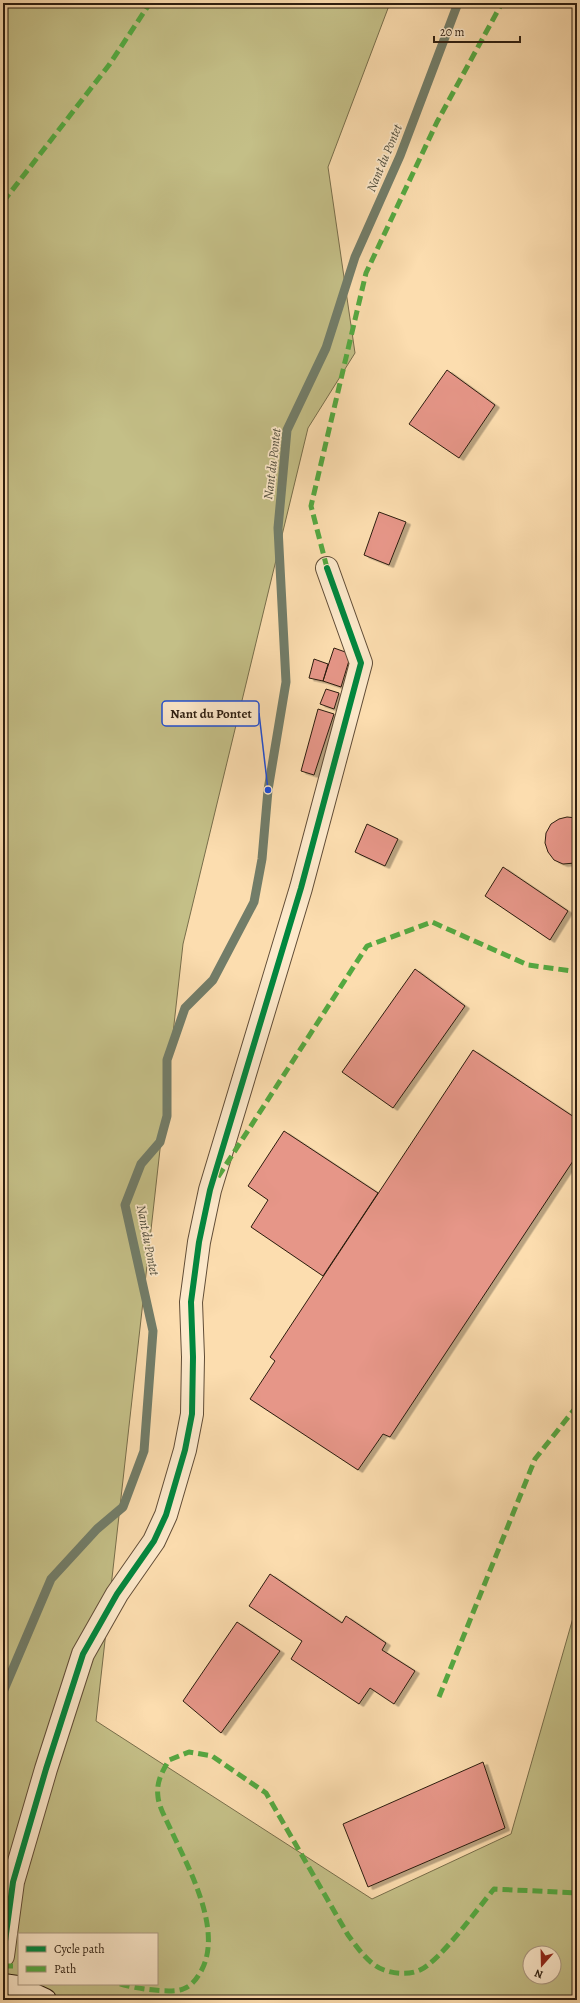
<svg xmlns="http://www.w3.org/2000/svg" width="580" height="2003" viewBox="0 0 580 2003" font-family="Alegreya,serif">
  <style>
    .green { fill: #c4bf87; stroke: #786e4b; fill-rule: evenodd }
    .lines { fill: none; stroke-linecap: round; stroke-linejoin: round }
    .stream { stroke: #727d69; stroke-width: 9 }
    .building { fill: #e69688; stroke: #2d1d0f; filter: url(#shadow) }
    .street-casing { stroke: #614d37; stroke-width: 24 }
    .secondary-casing { stroke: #2d1d0f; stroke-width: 24 }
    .street { stroke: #fde9cb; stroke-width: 22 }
    .secondary { stroke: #fde9cb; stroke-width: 22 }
    .quiet { stroke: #54a941; stroke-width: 5; stroke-dasharray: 10 5; stroke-linecap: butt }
    .cycleway-casing { stroke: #fde9cb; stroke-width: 8 }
    .cycleway { stroke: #00873e; stroke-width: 6 }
    .labels { text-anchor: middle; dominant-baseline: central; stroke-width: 3.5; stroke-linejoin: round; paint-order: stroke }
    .water-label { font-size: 13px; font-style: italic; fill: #504d3c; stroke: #fde9cb }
    .leader { fill: none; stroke: #1d4ed8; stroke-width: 1.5 }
    .callout-dot { fill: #1d4ed8; stroke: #fde9cb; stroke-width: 1.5 }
    .callout { fill: #fde9cb; stroke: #1d4ed8; stroke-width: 1.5 }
    .callout-label { font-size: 13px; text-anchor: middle; font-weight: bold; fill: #2d1d0f }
  </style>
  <defs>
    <filter id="shadow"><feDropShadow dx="4.5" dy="2.5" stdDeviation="0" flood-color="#0004"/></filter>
  </defs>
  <rect width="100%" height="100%" fill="#fcddaf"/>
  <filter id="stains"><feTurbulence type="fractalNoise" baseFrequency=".005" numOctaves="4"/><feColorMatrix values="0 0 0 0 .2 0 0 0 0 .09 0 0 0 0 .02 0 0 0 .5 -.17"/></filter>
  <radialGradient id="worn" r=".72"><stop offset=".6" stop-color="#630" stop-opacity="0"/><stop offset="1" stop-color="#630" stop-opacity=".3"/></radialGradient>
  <path class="green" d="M3 3H390L328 167 355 353 308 428 183 944 96 1721 372 1899 511 1834 577 1604V2000H3ZM19 1934H157V1984H19ZM530 1953H554V1977H530Z"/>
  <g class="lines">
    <path class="stream" d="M3 1692 51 1579 97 1529 123 1507 144 1451 153 1331 125 1205 141 1164 160 1142 167 1116V1060L185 1008 213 980 254 902 262 859 268 790 286 682 278 528 287 430 326 348 355 257 400 156 458 3"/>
  </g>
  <path class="building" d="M447 370 495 405 459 458 409 424Z
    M379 512 406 522 389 565 364 555Z
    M334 648 351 654 341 687 323 681Z
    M314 659 328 664 323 681 309 678Z
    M326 689 339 693 334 709 320 704Z
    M318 709 334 714 314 775 301 771Z
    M577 774V801L573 787Z
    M567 817 577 818V862L575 863 563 864 554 860 548 852 545 843 546 833 551 824 559 819Z
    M367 824 398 839 385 866 355 852Z
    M503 867 568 911 550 940 485 896Z
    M415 969 465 1006 393 1108 342 1072Z
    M473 1050 577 1119V1155L390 1437 383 1434 358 1470 250 1399 275 1361 270 1357Z
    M284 1131 378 1193 323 1276 251 1227 268 1200 248 1186Z
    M270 1574 342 1623 346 1616 386 1643 382 1650 415 1671 394 1704 370 1688 359 1704 291 1659 302 1641 249 1606Z
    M237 1622 280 1651 221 1733 183 1701Z
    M483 1762 505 1828 368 1887 343 1824Z"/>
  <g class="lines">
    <g class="street-casing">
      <path id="street" d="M3 1956 13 1882 46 1769 83 1654 117 1594 154 1541 166 1515 185 1450 192 1414 193 1357 191 1302 199 1242 210 1190 301 888 361 663 327 568"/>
    </g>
    <g class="secondary-casing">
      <path id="secondary" d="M3 1985 17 1987 45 2000"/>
    </g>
    <use href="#street" class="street"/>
    <use href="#secondary" class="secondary"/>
    <path class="quiet" d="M3 202 109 65 150 3
      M327 568 311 506 366 273 437 122 502 3
      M218 1177 367 946 432 922 528 965 572 971 577 968
      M439 1697 535 1459 577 1406
      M3 1966H19
      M120 1984C132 1988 172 1994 183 1989 191 1986 195 1981 200 1973 225 1932 188 1867 170 1828 166 1819 159 1807 158 1797 156 1782 162 1772 169 1760L189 1752 212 1756 266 1793 348 1935C357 1947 369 1965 384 1970 395 1974 409 1975 420 1970 440 1961 478 1908 494 1889L577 1893
      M3 1990 9 2000"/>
    <g class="cycleway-casing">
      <path id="cycleway" d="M3 1956 13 1882 46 1769 83 1654 117 1594 154 1541 166 1515 185 1450 192 1414 193 1357 191 1302 199 1242 210 1190 301 888 361 663 327 568"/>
    </g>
    <use href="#cycleway" class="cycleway"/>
  </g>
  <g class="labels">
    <g class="water-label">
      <text transform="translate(384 158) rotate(-67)">Nant du Pontet</text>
      <text transform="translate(272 464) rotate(-83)">Nant du Pontet</text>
      <text transform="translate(148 1240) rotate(79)">Nant du Pontet</text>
    </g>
  </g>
  <path class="leader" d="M268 790L259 713"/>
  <circle class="callout-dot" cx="268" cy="790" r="4"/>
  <rect class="callout" x="162" y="701" width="97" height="25" rx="4"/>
  <g class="callout-label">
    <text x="211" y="718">Nant du Pontet</text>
  </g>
  <rect width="580" height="2003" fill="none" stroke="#fcddaf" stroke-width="16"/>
  <rect x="4" y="4" width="572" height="1995" fill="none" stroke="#2d1d0f" stroke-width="2"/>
  <rect x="8" y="8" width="564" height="1987" fill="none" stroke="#2d1d0f"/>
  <rect x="18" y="1933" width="140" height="52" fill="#fde9cb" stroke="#aa9780"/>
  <rect x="26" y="1946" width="20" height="6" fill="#00873e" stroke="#aa9780"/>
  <text x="54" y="1953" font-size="12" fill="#2d1d0f">Cycle path</text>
  <rect x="26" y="1966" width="20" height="6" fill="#54a941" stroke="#aa9780"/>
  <text x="54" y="1973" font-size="12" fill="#2d1d0f">Path</text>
  <g transform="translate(542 1965) rotate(200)"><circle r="19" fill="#fde9cb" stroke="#aa9780"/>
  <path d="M0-3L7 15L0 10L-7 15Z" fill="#8f2418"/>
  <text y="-6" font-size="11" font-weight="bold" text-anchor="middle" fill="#2d1d0f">N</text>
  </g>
  <path d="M434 36v6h86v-6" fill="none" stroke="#2d1d0f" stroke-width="2"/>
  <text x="440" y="36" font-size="12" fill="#2d1d0f" stroke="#fde9cb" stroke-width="3" paint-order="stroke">20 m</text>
  <rect width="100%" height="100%" filter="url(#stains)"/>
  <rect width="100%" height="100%" fill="url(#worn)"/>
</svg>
